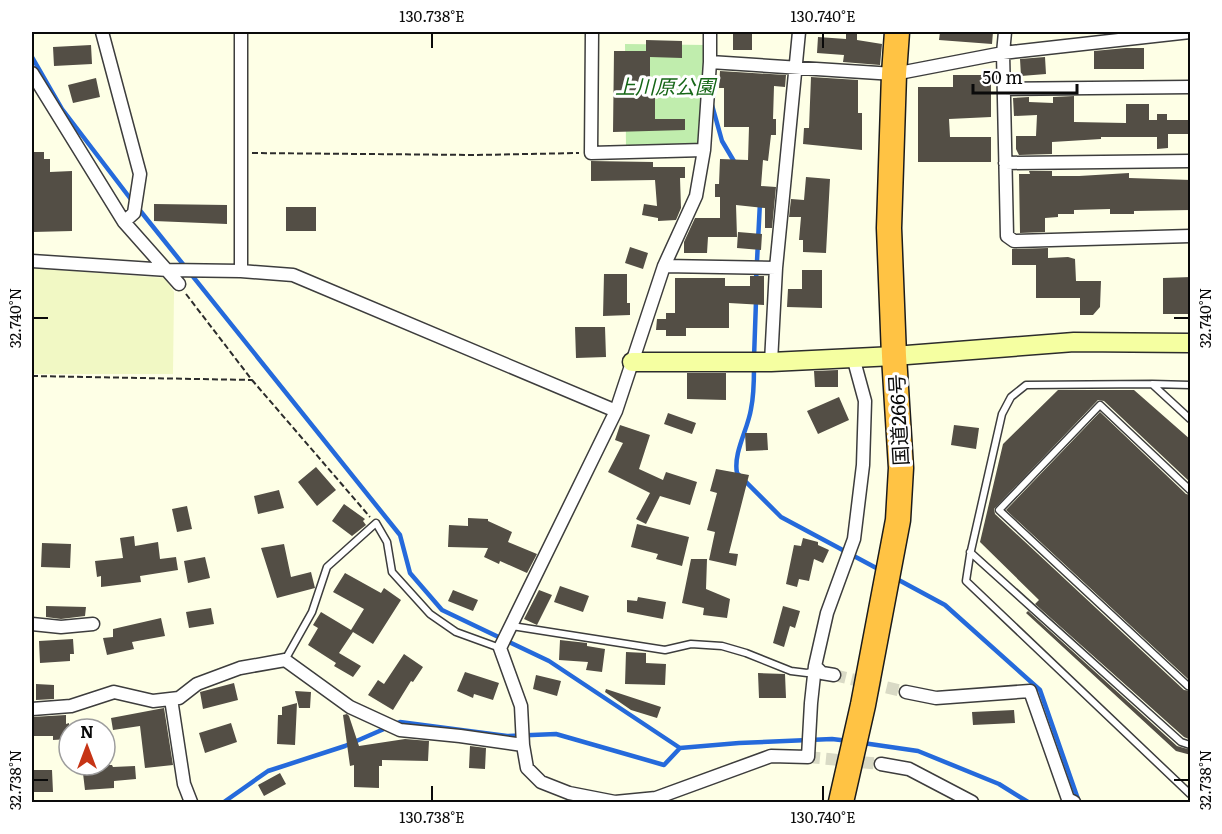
<svg xmlns="http://www.w3.org/2000/svg" width="1222" height="834" viewBox="0 0 1222 834" font-family="Literata,'Noto Sans JP',serif">
  <style>
    .farmland { fill: #f1f8c4 }
    .green { fill: #c0edad }
    .lines { fill: none; stroke-linecap: round; stroke-linejoin: round }
    .stream { stroke: #256adb; stroke-width: 4.5 }
    .building { fill: #534e45 }
    .street-tunnel { stroke: #d9dac5; stroke-width: 12; stroke-dasharray: 12 6; stroke-linecap: butt }
    .lane-casing { stroke: #3d3d3d; stroke-width: 9 }
    .street-casing { stroke: #3d3d3d; stroke-width: 15 }
    .secondary-casing { stroke: #2c2c2c; stroke-width: 21 }
    .highway-casing { stroke: #1b1b1b; stroke-width: 27 }
    .path { stroke: #2c2c2c; stroke-width: 2; stroke-dasharray: 6 3; stroke-linecap: butt }
    .lane { stroke: #fff; stroke-width: 6 }
    .street { stroke: #fff; stroke-width: 12 }
    .secondary { stroke: #f5ffa1; stroke-width: 18 }
    .highway { stroke: #ffc344; stroke-width: 24 }
    .ticks { fill: none; stroke: #0a0a0a; stroke-width: 2 }
    .labels { text-anchor: middle; dominant-baseline: central; stroke-width: 6; stroke-linejoin: round; paint-order: stroke }
    .park-label { font-size: 20px; font-style: italic; fill: #156616; stroke: #fff }
    .street-label { font-size: 20px; fill: #0a0a0a; stroke: #fff }
    .neatline { fill: none; stroke: #0a0a0a; stroke-width: 2 }
    .ticks-label { font-size: 15px; text-anchor: middle; fill: #0a0a0a }
  </style>
  <rect width="100%" height="100%" fill="#feffe6"/>
  <path class="farmland" d="M32 268 165 278 174 292 173 374H32Z"/>
  <path class="green" d="M625 44 707 45 701 151 626 148Z"/>
  <g class="lines">
    <path class="stream" d="M32 57 62 109 133 202
      M712 105 722 141 735 163
      M138 208 400 535 410 573 442 610 549 661 680 748 739 743 832 739 849 741
      M756 281 760 202
      M754 358 756 301
      M754 367C754 381 754 395 751 409 748 429 733 453 737 473L781 517 880 570
      M895 578 945 605 1040 690 1079 802
      M863 743 918 751 999 784 1028 802
      M224 802 268 771 345 746 400 722 507 736 556 734 664 765 680 748"/>
  </g>
  <path class="building" d="M733 32H752V50H733Z
    M846 32H857V40L882 44 880 65 843 62 844 55 817 53 818 37 846 39Z
    M940 32H993L992 44 939 40Z
    M646 40 682 41V58L650 57V97H655V119H685V130L613 132 614 51H646Z
    M91 45 92 64 54 66 53 47Z
    M1126 48H1144V69H1094V51Z
    M1045 57 1046 74 1021 76 1020 59Z
    M720 71 786 75 785 87 774 86 773 119H776V135H771L768 161 763 160 761 186 776 187 772 228H765V208L736 205 737 237H708L707 253H684V242L695 218H720V197H715V184H719L720 159 748 160 749 127H724V88H719Z
    M953 75H991V117L949 119 950 137H991V162H918V87H953Z
    M811 77 858 80V113H862V150L803 144 804 128H809Z
    M96 78 100 97 73 103 68 85Z
    M1074 96V122L1126 123V104H1149V120H1157V114H1167V120H1191V134H1168V148L1157 149V137H1101V139L1052 142V154L1019 155 1016 149V136H1036L1037 115 1014 116 1013 98 1029 97V102L1053 103V97Z
    M32 152H44V159H50V172L72 171V231L33 232Z
    M591 161 653 162V167H685V178H680L681 208 676 220 658 221V218L642 215 644 204 657 206 655 180 591 181Z
    M1029 171H1052V176H1079L1129 173V178L1191 180V210L1134 211V214H1110V209L1074 210V214H1058V217L1045 218V232L1020 233 1019 174H1030Z
    M806 177 830 179 826 253 803 252V240H799L801 217H789L791 199 804 200Z
    M154 204 227 205V224L154 221Z
    M286 207H316V231H286Z
    M738 232 762 234 761 250 737 248Z
    M630 247 648 253 643 269 625 263Z
    M1048 248V258L1068 257 1075 259 1076 281H1101L1100 307 1093 315H1080V298H1036V265H1012V249Z
    M802 270H822V308L787 307 788 289H802Z
    M604 274H627V303H630V315L603 316Z
    M750 276H764V305L729 303V328H686V336H666V330H656L657 319H666V313H675V278H725V286H750Z
    M1191 277V314H1163V278Z
    M575 327H605L606 357 576 358Z
    M838 370V387H815L814 371Z
    M687 373H726V400L687 399Z
    M1058 390H1134L1191 440V483L1104 401 1098 400 994 509 995 514 1184 690 1191 691V740L1184 737 1035 604 1039 600 980 542 1003 444Z
    M839 397 849 420 818 434 807 411Z
    M1100 412 1186 494 1191 495V679H1188L1006 510Z
    M668 413 696 423 692 434 664 424Z
    M620 425 650 435 639 469 663 480 666 472 697 482 690 505 660 496 646 524 636 519 650 493 608 472 623 443 615 440Z
    M954 425 979 428 976 449 951 445Z
    M745 433H767L768 450 746 451Z
    M316 467 336 490 317 506 298 482Z
    M716 469 749 475 729 553 738 554 736 566 709 560 715 532 707 530 717 493 710 491Z
    M279 490 284 508 258 514 254 496Z
    M344 504 365 519 363 521 366 525 352 536 332 521Z
    M187 506 192 529 177 532 172 509Z
    M468 518 488 519V521L512 532 508 542 537 554 527 573 500 561 499 564 484 557 488 548 448 547 449 525 468 526Z
    M637 524 689 537 682 566 656 559 658 554 631 547Z
    M134 536 135 546 158 542 160 559 176 557 178 570 140 576 141 582 101 587V576L97 577 95 561 123 558 120 538Z
    M803 538 818 542V545L829 550 823 563 814 559 809 581 799 579 797 587 786 584 794 545 801 546Z
    M42 543 71 544 70 568 41 567Z
    M284 544 291 577 311 572 315 588 277 598 261 548Z
    M205 557 210 578 188 583 184 561Z
    M691 559H707L706 589 730 599 727 618 703 615 704 608 682 603Z
    M345 573 381 593 384 588 401 600 373 644 353 632 339 653 361 666 353 677 334 666 336 663 308 645 318 628 313 625 321 612 351 630 364 609 333 592Z
    M560 586 589 596 583 612 554 602Z
    M453 590 478 600 473 611 448 601Z
    M539 590 552 595 537 625 524 619Z
    M638 597 666 602 663 619 627 612V600L637 601Z
    M46 606 86 607 85 616 61 619 46 617Z
    M783 606 800 611 795 628 790 626 784 647 773 643Z
    M211 608 214 624 189 628 186 612Z
    M1028 611 1177 746 1191 750V755L1176 751 1026 613Z
    M161 618 165 636 132 642 134 649 107 655 103 638 113 637V629Z
    M73 639 74 654H70V661L40 663 39 641Z
    M560 640 587 643V646L605 649 602 672 586 670 588 662 559 660Z
    M626 652 646 653V663L666 664 665 685 625 684Z
    M404 654 423 667 413 682 411 681 393 710 368 695 378 680 384 684Z
    M465 672 499 683 493 700 474 694 473 698 457 691Z
    M758 673 785 674 786 698H759Z
    M536 675 561 681 557 696 533 689Z
    M234 683 238 700 203 709 200 692Z
    M36 684 54 685V699L36 700Z
    M606 689 661 707 657 718 631 710 605 692Z
    M295 691 311 692 310 708H299Z
    M297 703 295 745 277 744 278 715H282V707Z
    M164 708 173 765 145 768 140 726 113 730 111 718Z
    M1014 710 1015 723 973 725 972 712Z
    M347 714 349 716 359 746 405 739 429 741 428 761 382 760V766H379V788L354 787V765L350 766 343 715Z
    M66 715V724L69 723V739L53 740V736H32V717Z
    M231 723 237 742 205 753 199 733Z
    M470 746 486 748 485 769 469 768Z
    M82 765H112L113 767 135 766 136 779 114 781V788L85 790Z
    M32 770H52L53 792H32Z
    M280 773 286 784 264 796 258 785Z"/>
  <g class="lines">
    <path class="street-tunnel" d="M834 675 906 692
      M808 757 881 764"/>
    <g class="lane-casing">
      <path id="lane" d="M1152 384 1190 385
        M1190 419 1152 384 1026 385 1011 397 1002 414 970 555 966 581 1190 794
        M1190 490 1100 405 999 510 1188 686 1190 684
        M970 552 1181 742 1190 745
        M512 626 665 650 691 644 722 646 746 653 791 671 807 673 815 671
        M285 660 312 612 327 567 376 523 387 542 392 572 430 614 456 632 500 648"/>
    </g>
    <g class="street-casing">
      <path id="street" d="M102 32 140 174 134 213 124 222
        M592 32 591 153 704 150
        M710 32V62L704 150 696 196 664 266 616 411 500 648 521 706 523 745 527 768 541 782 569 793 615 802 656 798 771 756 808 757 811 703 815 666
        M1005 32 1003 53 1007 236 1014 241 1190 236
        M710 62 894 74 1003 53 1190 32
        M32 73 124 222 179 284
        M1004 89 1190 87
        M1005 163 1190 161
        M32 261 168 270 241 271 293 275 616 411
        M664 266 776 268
        M241 271V32
        M771 362 776 268 799 32
        M32 624 61 627 93 624
        M834 675 822 673 815 666 827 613 854 539 863 465 865 401 853 357
        M906 692 936 698 1030 691 1068 799 1074 802
        M171 699 184 784 191 802
        M32 709 71 706 114 692 153 701 179 698 197 684 240 668 285 660 350 707 400 730 460 736 523 745
        M881 764 909 769 972 802"/>
    </g>
    <g class="secondary-casing">
      <path id="secondary" d="M632 362H771L894 356 1074 342 1190 343"/>
    </g>
    <g class="highway-casing">
      <path id="highway" d="M841 802 863 705 898 520 901 468 894 356 889 228 894 74 897 32"/>
    </g>
    <path class="path" d="M252 153 476 155 579 153
      M186 294 252 380 370 517
      M32 376 252 380"/>
    <use href="#lane" class="lane"/>
    <use href="#street" class="street"/>
    <use href="#secondary" class="secondary"/>
    <use href="#highway" class="highway"/>
  </g>
  <path class="ticks" d="M432 33V48M823 33V48M33 318H48M1174 318H1189M33 780H48M1174 780H1189M432 786V801M823 786V801"/>
  <g class="labels">
    <g class="park-label">
      <text x="665" y="85">上川原公園</text>
    </g>
    <g class="street-label">
      <text transform="translate(897 420) rotate(-93)">国道266号</text>
    </g>
  </g>
  <rect width="1222" height="834" fill="none" stroke="#ffffff" stroke-width="66"/>
  <g transform="translate(87 747)"><circle r="28" fill="#ffffff" stroke="#9d9d9d" stroke-width="1.5"/>
  <path d="M0-4.5L10 22L0 15L-10 22Z" fill="#c63415"/>
  <text y="-9" font-size="16" font-weight="bold" text-anchor="middle" fill="#0a0a0a">N</text>
  </g>
  <path d="M973 84v9h104v-9" fill="none" stroke="#0a0a0a" stroke-width="3"/>
  <text x="982" y="84" font-size="18" fill="#0a0a0a" stroke="#ffffff" stroke-width="4.5" paint-order="stroke">50 m</text>
  <rect x="33" y="33" width="1156" height="768" class="neatline"/>
  <g class="ticks-label">
    <text x="432" y="22">130.738°E</text>
    <text x="823" y="22">130.740°E</text>
    <text transform="translate(16 318) rotate(-90)" y="5">32.740°N</text>
    <text transform="translate(1206 318) rotate(-90)" y="5">32.740°N</text>
    <text transform="translate(16 780) rotate(-90)" y="5">32.738°N</text>
    <text transform="translate(1206 780) rotate(-90)" y="5">32.738°N</text>
    <text x="432" y="823">130.738°E</text>
    <text x="823" y="823">130.740°E</text>
  </g>
</svg>
